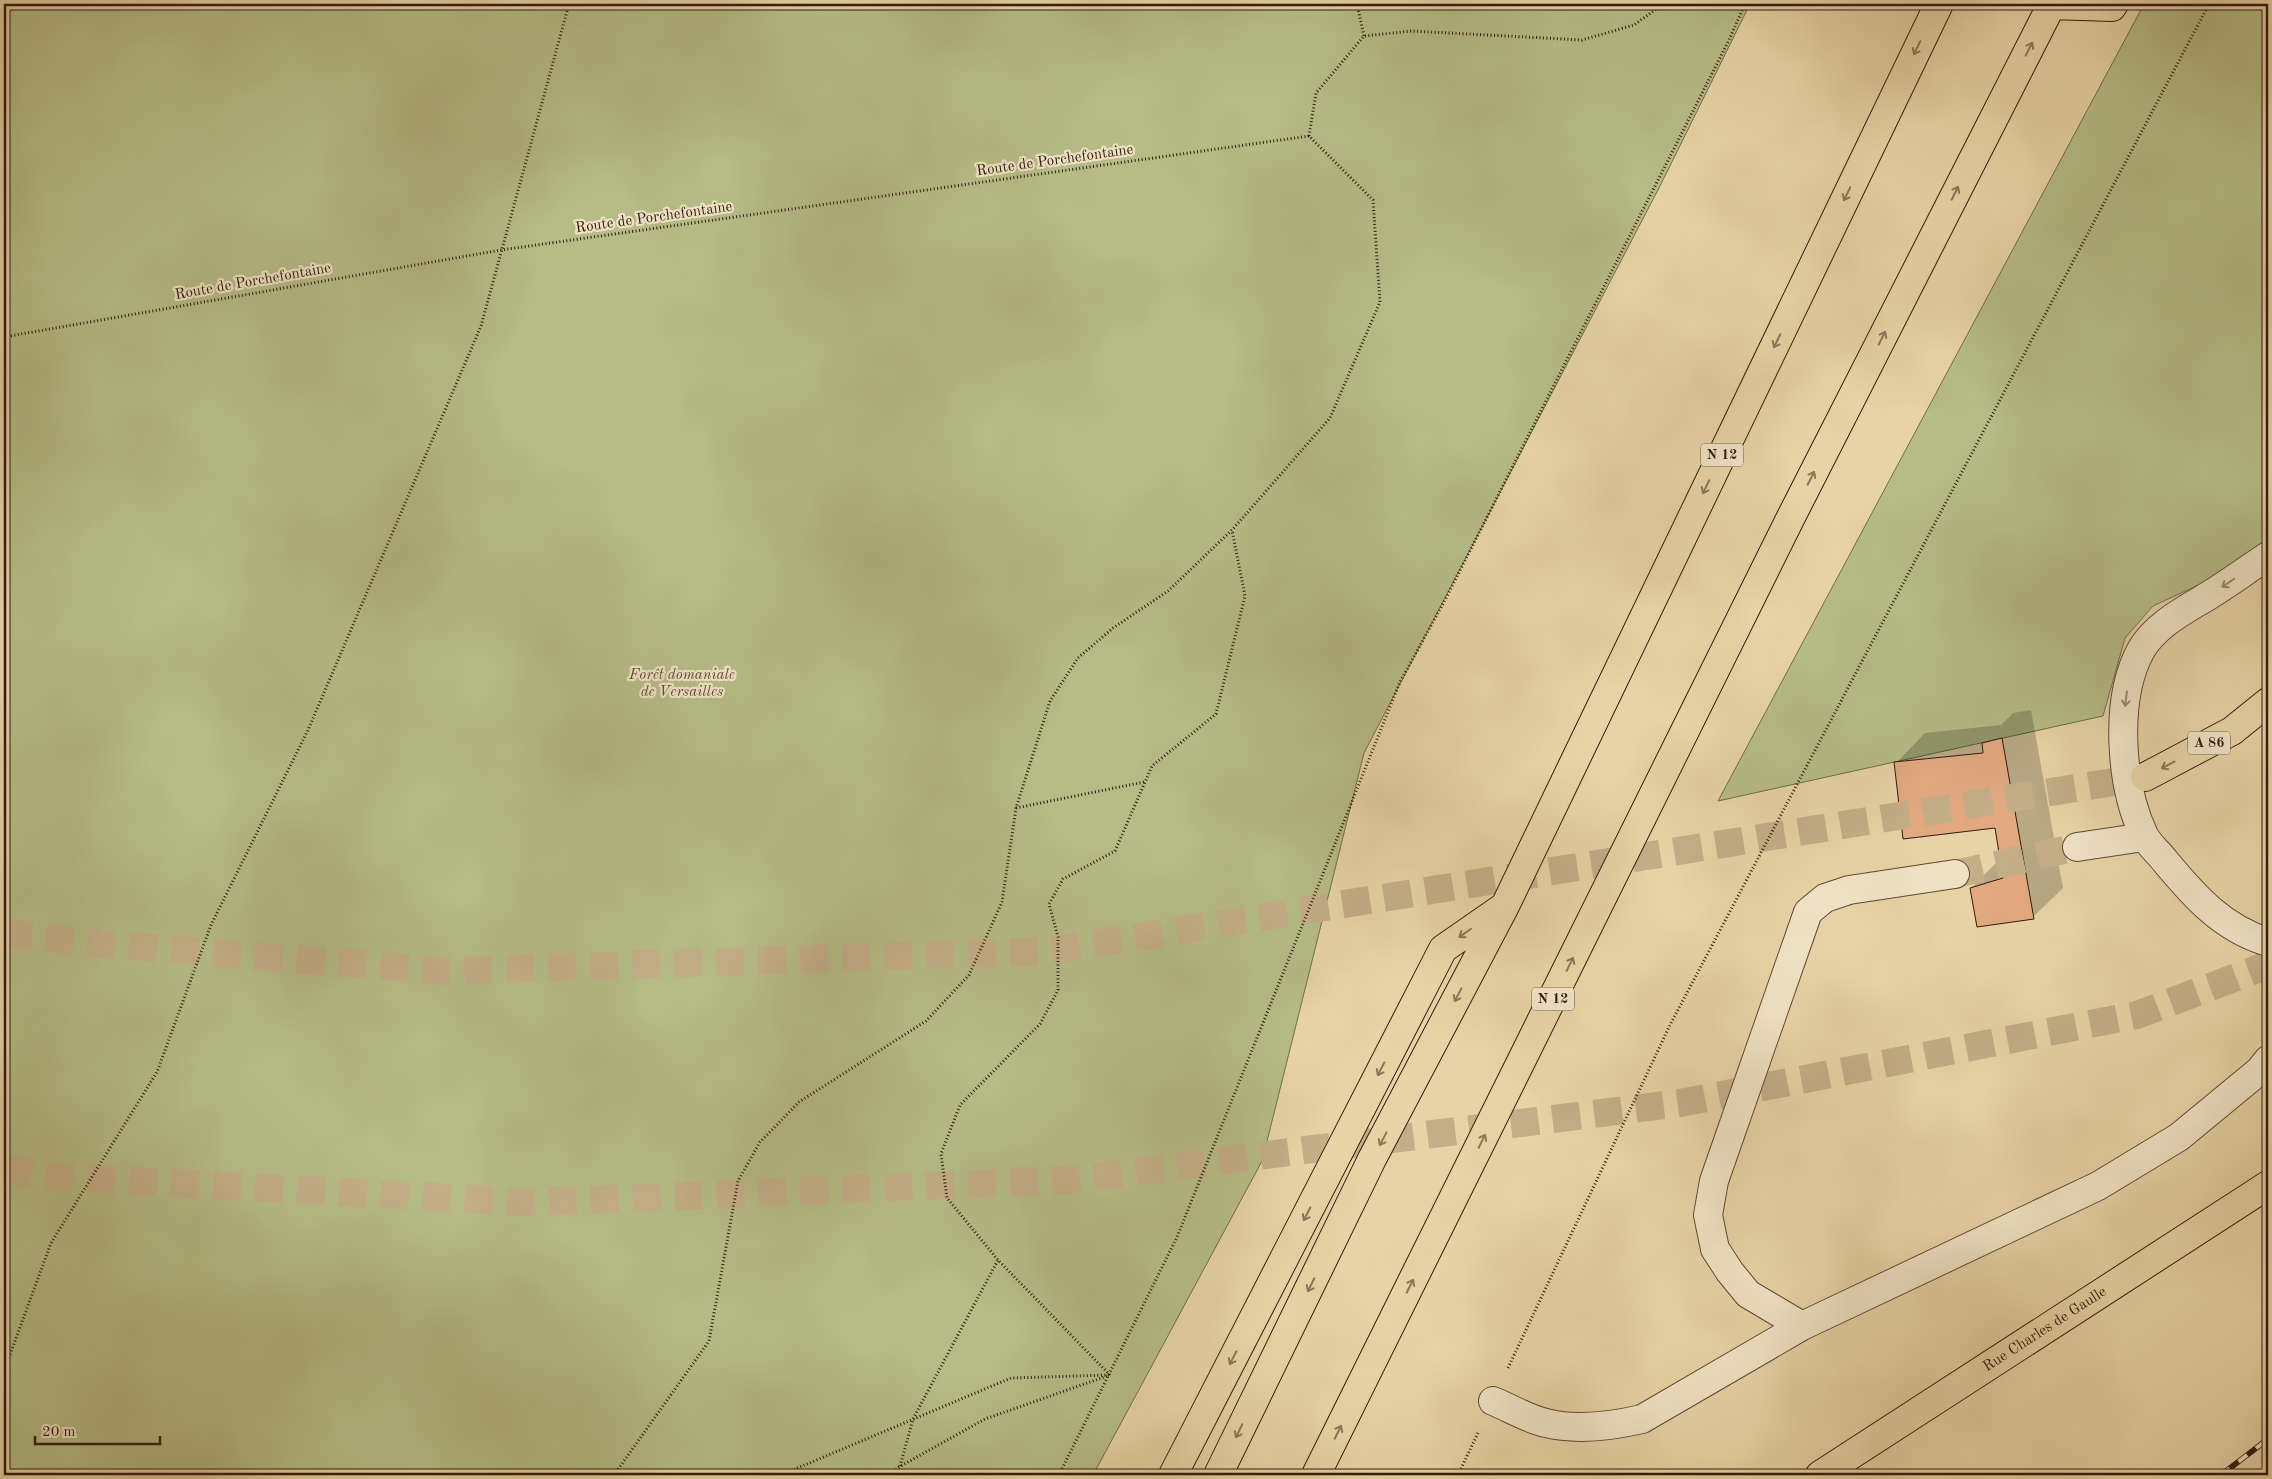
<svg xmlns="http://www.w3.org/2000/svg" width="2272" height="1479" viewBox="0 0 2272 1479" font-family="'Old Standard TT',serif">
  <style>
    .green { fill: #b5bc86; stroke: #736c4b }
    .shadow { fill: #0003 }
    .building { fill: #e2a981; stroke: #311b10 }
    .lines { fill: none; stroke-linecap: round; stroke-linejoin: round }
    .minor-tunnel { stroke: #c3ae87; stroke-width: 28; stroke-dasharray: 28 14; stroke-linecap: butt }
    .highway-tunnel { stroke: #c3ae87; stroke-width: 28; stroke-dasharray: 28 14; stroke-linecap: butt }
    .minor-casing { stroke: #5e4935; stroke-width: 30 }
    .major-casing { stroke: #311b10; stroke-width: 30 }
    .highway-casing { stroke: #311b10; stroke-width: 30 }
    .path { stroke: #311b10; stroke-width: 3; stroke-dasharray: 1 2.5; stroke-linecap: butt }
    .minor { stroke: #efe2c4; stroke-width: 28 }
    .major { stroke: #e7d3a5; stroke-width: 28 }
    .highway { stroke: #e7d3a5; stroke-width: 28 }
    .rail-casing { stroke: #311b10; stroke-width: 5.5 }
    .rail { stroke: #efe2c4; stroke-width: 4; stroke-dasharray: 11; stroke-linecap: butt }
    .oneway { stroke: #8c775a }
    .oneway2 { stroke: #9a8873 }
    .labels { text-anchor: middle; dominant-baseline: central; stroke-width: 4.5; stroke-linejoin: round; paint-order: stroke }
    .shield { fill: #efe2c4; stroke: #6a5746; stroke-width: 1 }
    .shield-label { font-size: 14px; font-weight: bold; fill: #311b10 }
    .street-label { font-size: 15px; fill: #311b10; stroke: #efe2c4 }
    .park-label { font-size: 15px; font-style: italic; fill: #594b33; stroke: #efe2c4 }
  </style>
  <rect width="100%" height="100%" fill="#e7d3a5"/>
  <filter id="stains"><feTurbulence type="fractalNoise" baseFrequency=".004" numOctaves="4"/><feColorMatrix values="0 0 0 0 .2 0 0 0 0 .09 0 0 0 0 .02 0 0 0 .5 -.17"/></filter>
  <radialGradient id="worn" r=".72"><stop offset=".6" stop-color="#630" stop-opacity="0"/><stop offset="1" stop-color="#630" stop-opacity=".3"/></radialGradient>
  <path class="green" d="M4 4H1750L1660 186 1364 753 1262 1161 1093 1475H4Z
    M2144 4H2268V539L2205 582 2153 606 2125 638 2103 716 1718 801Z"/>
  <path class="shadow" d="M2031 710 2063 888 2033 917 1971 888 2001 858 1996 826 1896 763 1925 733 2001 725 2013 713Z"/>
  <path class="building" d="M2002 738 2034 919 1977 927 1970 888 2003 878 1995 828 1903 839 1894 762 1983 753 1982 743Z"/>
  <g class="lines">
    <path class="minor-tunnel" d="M1955 874 2077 847"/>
    <path class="highway-tunnel" d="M4 933 102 944 446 971 1048 951 2145 777
      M4 1169 46 1176 530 1202 1067 1180 1680 1103 2137 1015 2268 965"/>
    <g class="minor-casing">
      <path id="minor" d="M2268 556C2248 569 2229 583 2208 596 2185 610 2155 625 2141 650 2114 699 2120 785 2144 835 2148 844 2159 853 2165 861 2194 896 2223 929 2268 942
        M2077 847 2144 837
        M1955 874 1849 890 1825 898 1808 912 1714 1181 1708 1215 1715 1249 1730 1272 1748 1294 1802 1326 2098 1186 2179 1137 2259 1071 2268 1060
        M1493 1401C1510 1408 1528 1419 1546 1423 1578 1431 1612 1426 1642 1419L1802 1326"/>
    </g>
    <g class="major-casing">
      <g id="major">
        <path id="s1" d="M1820 1475 2268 1185"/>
      </g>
    </g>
    <g class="highway-casing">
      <path id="highway" d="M2051 5 2112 7 2114 4
        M2145 777 2232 731 2268 702
        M1173 1475 1443 949 1502 908
        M1218 1475 1372 1159 1505 906 1939 4
        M1316 1475 1789 521 2052 4"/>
    </g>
    <path class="path" d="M1357 4 1364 36
      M4 337 501 250 1309 136
      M1016 808 1144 782
      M1508 1368 1670 1025 2209 4
      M4 1371 51 1243 157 1072 211 925 308 730 481 326 569 4
      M1110 1375 998 1260 947 1198 941 1154 960 1105 1040 1024 1058 990V937L1049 904 1063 879 1115 851 1152 766 1216 714 1245 596 1232 530
      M900 1466 913 1419 998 1260
      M614 1475 709 1341 738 1181 760 1142 799 1102 926 1021 969 975 1002 902 1016 808 1050 701 1078 658 1113 628 1168 591 1232 530 1330 418 1380 302 1373 200 1309 136 1316 93 1364 36 1412 31 1582 40 1634 25 1663 4
      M781 1475 1011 1378 1109 1375
      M891 1475 899 1467 985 1419 1107 1376
      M1059 1475 1177 1237 1400 682 1444 602 1729 40 1745 4
      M1458 1475 1478 1433
      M1777 1475 1785 1470"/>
    <use href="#minor" class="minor"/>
    <use href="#major" class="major"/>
    <use href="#highway" class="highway"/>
    <g class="rail-casing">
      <path id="rail" d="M2221 1475 2268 1439
        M2258 1475 2268 1468"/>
    </g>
    <use href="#rail" class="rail"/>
  </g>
  <defs><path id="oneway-shaft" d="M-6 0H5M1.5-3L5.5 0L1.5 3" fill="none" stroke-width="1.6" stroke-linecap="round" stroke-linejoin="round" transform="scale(1.25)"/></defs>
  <g class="oneway">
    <use href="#oneway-shaft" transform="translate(1917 48) rotate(116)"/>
    <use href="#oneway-shaft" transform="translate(2029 49) rotate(-63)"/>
    <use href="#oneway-shaft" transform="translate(1955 193) rotate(-63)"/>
    <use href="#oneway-shaft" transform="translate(1847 194) rotate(116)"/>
    <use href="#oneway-shaft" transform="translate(1882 338) rotate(-63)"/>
    <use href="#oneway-shaft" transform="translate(1777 341) rotate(116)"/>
    <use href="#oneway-shaft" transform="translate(1811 478) rotate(-63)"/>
    <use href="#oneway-shaft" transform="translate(1706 487) rotate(116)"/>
    <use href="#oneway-shaft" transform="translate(2168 765) rotate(152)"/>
    <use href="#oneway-shaft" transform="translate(1465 933) rotate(145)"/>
    <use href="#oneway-shaft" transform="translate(1570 964) rotate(-64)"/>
    <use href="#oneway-shaft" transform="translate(1458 995) rotate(118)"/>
    <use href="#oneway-shaft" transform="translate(1381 1069) rotate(117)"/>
    <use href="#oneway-shaft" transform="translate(1383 1139) rotate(118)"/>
    <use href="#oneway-shaft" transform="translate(1482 1141) rotate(-64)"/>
    <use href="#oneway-shaft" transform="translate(1307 1214) rotate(117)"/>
    <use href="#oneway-shaft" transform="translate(1311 1285) rotate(116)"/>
    <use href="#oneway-shaft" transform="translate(1410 1286) rotate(-64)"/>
    <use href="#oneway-shaft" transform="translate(1233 1358) rotate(117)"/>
    <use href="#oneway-shaft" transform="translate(1239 1431) rotate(116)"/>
    <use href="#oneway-shaft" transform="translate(1338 1432) rotate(-64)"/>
  </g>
  <g class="oneway2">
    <use href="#oneway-shaft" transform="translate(2228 583) rotate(146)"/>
    <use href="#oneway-shaft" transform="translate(2126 699) rotate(97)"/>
  </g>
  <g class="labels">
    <g class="shield">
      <rect x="1701" y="443.5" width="42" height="23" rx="4"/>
      <rect x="2188" y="731.5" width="42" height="23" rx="4"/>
      <rect x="1532" y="987.5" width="42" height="23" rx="4"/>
    </g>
    <g class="shield-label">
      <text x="1722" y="455">N 12</text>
      <text x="2209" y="743">A 86</text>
      <text x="1553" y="999">N 12</text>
    </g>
    <g class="street-label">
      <text transform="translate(1055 161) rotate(-8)">Route de Porchefontaine</text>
      <text transform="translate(654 218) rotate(-8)">Route de Porchefontaine</text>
      <text transform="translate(253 282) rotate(-10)">Route de Porchefontaine</text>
      <text stroke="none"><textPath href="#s1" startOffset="268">Rue Charles de Gaulle</textPath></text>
    </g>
    <g class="park-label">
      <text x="682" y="675">Forêt domaniale<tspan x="682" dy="17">de Versailles</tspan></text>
    </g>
  </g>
  <rect width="2272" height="1479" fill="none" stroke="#e7d3a5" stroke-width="20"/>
  <rect x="5" y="5" width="2262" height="1469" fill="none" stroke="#311b10" stroke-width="2.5"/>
  <rect x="10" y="10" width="2252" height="1459" fill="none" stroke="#311b10"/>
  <path d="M35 1436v8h125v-8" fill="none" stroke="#311b10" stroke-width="2.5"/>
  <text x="42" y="1436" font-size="15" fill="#311b10" stroke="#efe2c4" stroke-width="4" paint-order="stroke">20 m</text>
  <rect width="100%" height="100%" filter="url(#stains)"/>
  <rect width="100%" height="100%" fill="url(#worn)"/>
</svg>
